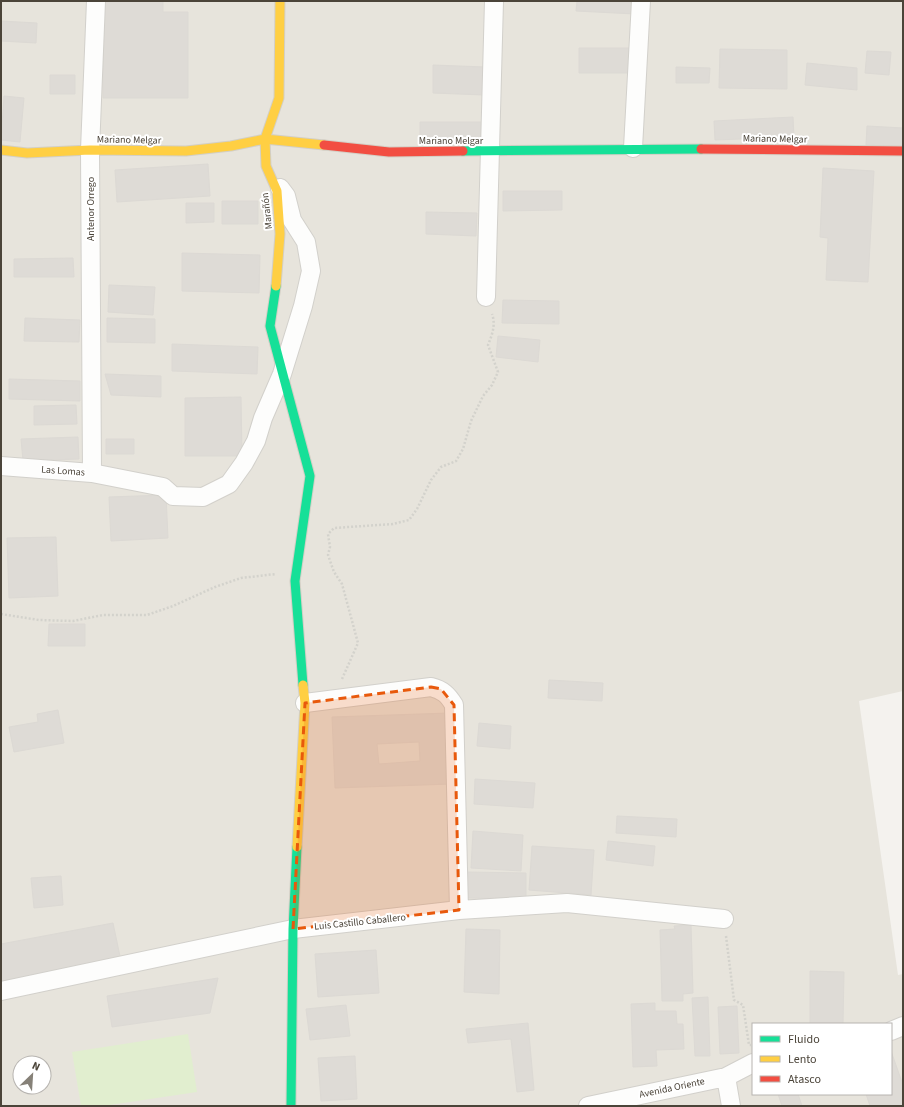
<svg xmlns="http://www.w3.org/2000/svg" width="904" height="1107" viewBox="0 0 904 1107" font-family="'Source Sans 3',sans-serif">
  <style>
    .residential { fill: #e7e4dc; fill-rule: evenodd }
    .green { fill: #e1eecf }
    .building { fill: #dedbd6; stroke: #dcd9d4; fill-rule: evenodd }
    .lines { fill: none; stroke-linecap: round; stroke-linejoin: round }
    .street-casing { stroke: #d2d0cb; stroke-width: 20 }
    .fast-casing { stroke: #d3cfc5; stroke-width: 11 }
    .slow-casing { stroke: #d3cfc5; stroke-width: 11 }
    .jam-casing { stroke: #d3cfc5; stroke-width: 11 }
    .path { stroke: #d3d2cc; stroke-width: 2.5; stroke-dasharray: 2 2; stroke-linecap: butt }
    .street { stroke: #fdfdfc; stroke-width: 18 }
    .fast { stroke: #16e098; stroke-width: 9 }
    .slow { stroke: #ffcf43; stroke-width: 9 }
    .jam { stroke: #f24e42; stroke-width: 9 }
    .marked { fill: #e8590c; fill-opacity: 0.2; stroke: #e8590c; stroke-width: 3; stroke-dasharray: 8 5; stroke-linejoin: round }
    .labels { text-anchor: middle; dominant-baseline: central; stroke-width: 4; stroke-linejoin: round; paint-order: stroke }
    .street-label { font-size: 10px; fill: #4b4439; stroke: #fff }
  </style>
  <rect width="100%" height="100%" fill="#f4f2ee"/>
  <path class="residential" d="M1 1H903V691L859 701 898 975 903 974V1106H1ZM753 1024H891V1094H753ZM20 1063H44V1087H20Z"/>
  <path class="green" d="M188 1034 197 1092 103 1106H81L72 1052Z"/>
  <path class="building" d="M103 1H163V12H188V98H103Z
    M577 1H635V14L576 11Z
    M1 21 37 23 36 43 1 41Z
    M579 48H630V73H579Z
    M720 49 787 50V89L719 88Z
    M867 51 891 52 889 75 865 73Z
    M807 63 857 68V90L805 85Z
    M433 65 485 67 484 95 433 93Z
    M676 67 710 68 709 83H676Z
    M50 75H75V94H50Z
    M4 96 24 98 20 142 1 140Z
    M793 117 794 137 715 140 714 121Z
    M420 122H482V142L420 141Z
    M867 126 903 128V147L866 145Z
    M208 164 210 196 117 202 115 170Z
    M823 168 874 171 868 282 826 280 828 238 820 237Z
    M503 191H562V210L503 211Z
    M222 201H258V224H222Z
    M186 203H214V222L186 223Z
    M426 212 477 213 476 236 426 234Z
    M182 253 260 255 259 293 182 291Z
    M73 258 74 277H14V259Z
    M109 285 155 287 153 315 108 312Z
    M503 300 559 301V324L502 323Z
    M25 318 80 320 79 342 24 341Z
    M107 318 155 319V343L107 342Z
    M498 336 540 340 538 362 496 357Z
    M172 344 258 347 257 374 172 371Z
    M105 374 161 376V397L111 395Z
    M9 379 80 381V401L9 399Z
    M241 397 242 456H185V398Z
    M76 405 77 424 34 425V406Z
    M78 437 79 459 23 461 21 439Z
    M106 439H134V454H106Z
    M166 495 168 538 111 541 109 497Z
    M56 537 58 596 9 598 7 538Z
    M49 624H85V646H48Z
    M549 680 603 683 602 701 548 698Z
    M58 710 64 743 14 752 9 727 38 722 37 714Z
    M449 713 452 784 335 788 332 717ZM419 742 420 761 379 764 377 744Z
    M479 723 511 726 510 749 477 746Z
    M475 779 535 783 533 808 474 804Z
    M617 816 677 819 676 837 616 833Z
    M473 831 523 835 521 871 471 868Z
    M608 841 655 846 653 866 606 860Z
    M532 846 594 850 591 895 529 890Z
    M467 872 526 873V899L467 898Z
    M61 876 63 905 34 908 31 878Z
    M113 923 121 961 1 984V944Z
    M691 925 693 993 683 994V1001H662L660 930 675 929 674 926Z
    M466 929 500 930 499 994 464 992Z
    M376 950 379 993 318 997 315 954Z
    M810 971 844 972 843 1024H810Z
    M218 978 210 1013 112 1027 107 996Z
    M708 997 710 1056H695L692 998Z
    M655 1003V1011H676L677 1024H683L684 1049 656 1050 657 1066 633 1067 631 1004Z
    M346 1005 350 1036 310 1040 306 1009Z
    M737 1006 739 1053 720 1054 718 1007Z
    M528 1023 534 1090 517 1092 511 1039 468 1043 466 1029Z
    M891 1051 903 1085V1106H870L866 1094H891Z
    M355 1056 357 1099 321 1101 318 1058Z
    M778 1094H798L802 1106H782Z"/>
  <g class="lines">
    <g class="street-casing">
      <path id="street" d="M633 148 641 1
        M486 297 494 1
        M1 466 92 473 90 150 96 1
        M92 473 163 487 173 496 203 497 229 484 244 463 256 441 263 418 282 374 303 306 311 271 306 242 292 220 286 196 280 188
        M305 703 431 687C443 690 448 695 454 705L459 910
        M1 991 293 929 459 910 567 903 724 919
        M891 1031 903 1026
        M726 1077 731 1106
        M588 1106 726 1077 753 1063"/>
    </g>
    <g class="fast-casing">
      <path id="fast" d="M463 151 701 149
        M276 286 270 326 310 476 295 581 303 685
        M291 1106 293 929 297 847"/>
    </g>
    <g class="slow-casing">
      <path id="slow" d="M1 150 27 153 90 150 186 151 231 146 265 139 324 145
        M276 286 280 234 277 191 266 166 265 139 279 98 280 1
        M297 847 305 703 303 685"/>
    </g>
    <g class="jam-casing">
      <path id="jam" d="M324 145 389 152 463 151
        M701 149 903 151"/>
    </g>
    <path class="path" d="M1 614 39 620 73 621 103 615H147L173 606 215 587 241 578 276 574
      M342 679 358 643 342 584 334 572 328 555 330 547 328 534 334 528 393 524 409 520 417 509 431 480 441 467 456 461 463 449 471 421 483 396 492 385 498 372 488 345C492 335 496 325 492 314
      M726 936 734 1000 743 1005 749 1045H751"/>
    <use href="#street" class="street"/>
    <use href="#fast" class="fast"/>
    <use href="#slow" class="slow"/>
    <use href="#jam" class="jam"/>
  </g>
  <path class="marked" d="M431 687 441 689 454 705 459 910 293 929 305 703Z"/>
  <g class="labels">
    <g class="street-label">
      <text transform="translate(775 139) rotate(1)">Mariano Melgar</text>
      <text transform="translate(129 140) rotate(1)">Mariano Melgar</text>
      <text x="451" y="141">Mariano Melgar</text>
      <text transform="translate(91 209) rotate(-90)">Antenor Orrego</text>
      <text transform="translate(267 211) rotate(-96)">Marañón</text>
      <text transform="translate(63 471) rotate(4)">Las Lomas</text>
      <text transform="translate(360 922) rotate(-6)">Luis Castillo Caballero</text>
      <text transform="translate(672 1088) rotate(-12)">Avenida Oriente</text>
    </g>
  </g>
  <rect width="904" height="1107" fill="none" stroke="#4b4439" stroke-width="4"/>
  <rect x="752" y="1023" width="140" height="72" fill="#ffffff" stroke="#b7b4b0"/>
  <rect x="760" y="1036" width="20" height="6" fill="#16e098" stroke="#b7b4b0"/>
  <text x="788" y="1043" font-size="12" fill="#4b4439">Fluido</text>
  <rect x="760" y="1056" width="20" height="6" fill="#ffcf43" stroke="#b7b4b0"/>
  <text x="788" y="1063" font-size="12" fill="#4b4439">Lento</text>
  <rect x="760" y="1076" width="20" height="6" fill="#f24e42" stroke="#b7b4b0"/>
  <text x="788" y="1083" font-size="12" fill="#4b4439">Atasco</text>
  <g transform="translate(32 1075) rotate(25)"><circle r="19" fill="#ffffff" stroke="#b7b4b0"/>
  <path d="M0-3L7 15L0 10L-7 15Z" fill="#868178"/>
  <text y="-6" font-size="11" font-weight="bold" text-anchor="middle" fill="#4b4439">N</text>
  </g>
</svg>
